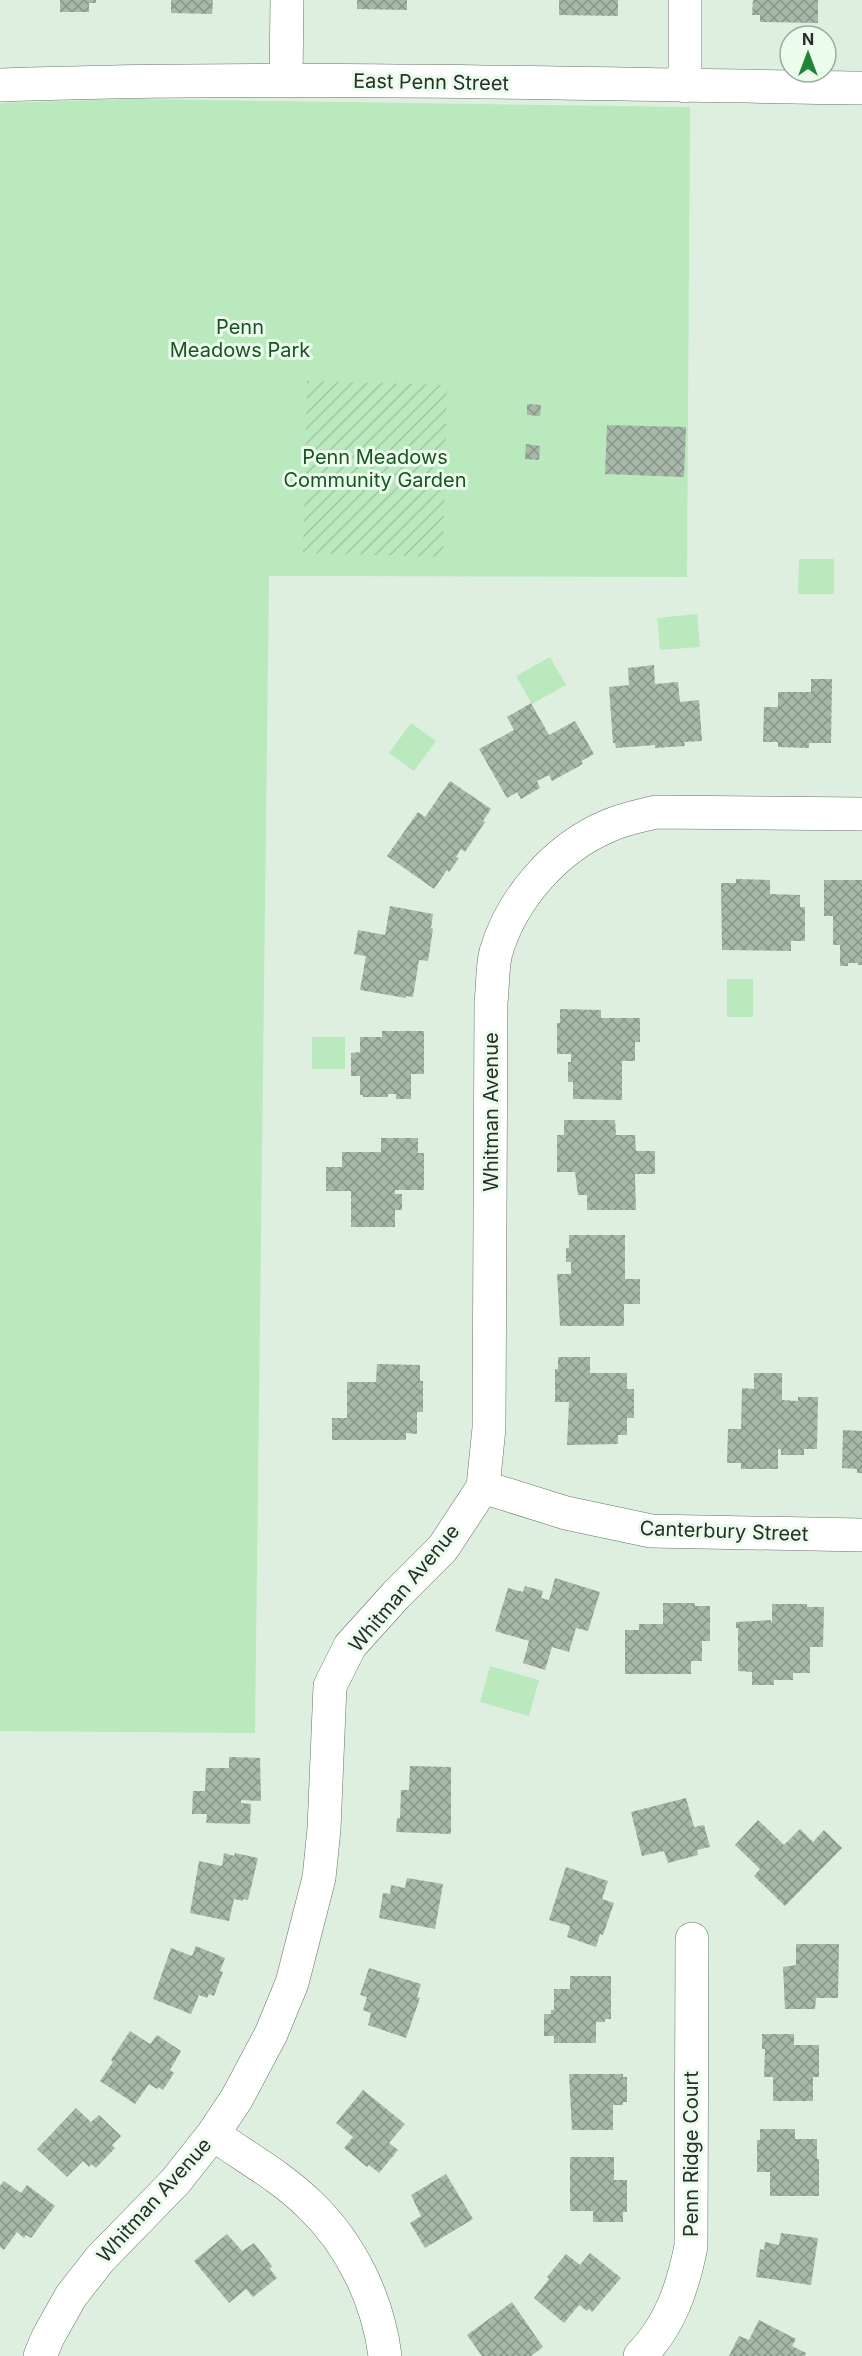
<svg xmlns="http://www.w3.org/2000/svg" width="862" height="2356" viewBox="0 0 862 2356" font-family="Inter,sans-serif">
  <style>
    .park { fill: #bae9be }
    .garden { fill: url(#garden-furrows) }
    .building { fill: url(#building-cross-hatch) }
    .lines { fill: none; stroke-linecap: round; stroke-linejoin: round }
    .minor-casing { stroke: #647365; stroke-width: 34 }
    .minor { stroke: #fff; stroke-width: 33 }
    .labels { text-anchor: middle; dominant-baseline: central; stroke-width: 6; stroke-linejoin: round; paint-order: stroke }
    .street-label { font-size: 20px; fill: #282f29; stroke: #ebfcec }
    .park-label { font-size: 20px; fill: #1b5325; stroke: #ebfcec }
  </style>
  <defs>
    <pattern id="garden-furrows" width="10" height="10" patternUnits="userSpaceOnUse" patternTransform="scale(1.5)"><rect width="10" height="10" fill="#bae9be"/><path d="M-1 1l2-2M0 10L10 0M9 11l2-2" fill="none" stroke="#a0c8a3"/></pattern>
    <pattern id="building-cross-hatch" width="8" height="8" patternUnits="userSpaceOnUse" patternTransform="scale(1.5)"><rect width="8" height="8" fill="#a7b7a8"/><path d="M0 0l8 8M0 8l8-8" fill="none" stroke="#889589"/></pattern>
  </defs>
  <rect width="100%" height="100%" fill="#deefdf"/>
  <path class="park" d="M128 99 690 107 687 577 269 576 255 1733 0 1731V103Z
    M799 559H834V594H798Z
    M697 614 700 647 660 650 657 618Z
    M550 657 566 685 532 704 516 676Z
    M411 723 436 741 414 771 389 753Z
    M727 979H753V1017H727Z
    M312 1037H345V1069H312Z
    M490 1666 539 1680 529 1716 480 1702Z"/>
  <path class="garden" d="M307 381 447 385 443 557 303 553Z"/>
  <path class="building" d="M60 0H96V3H89V12H60Z
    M171 0H213L212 14 171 13Z
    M357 0H407V10L357 9Z
    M559 0H618V16L559 15Z
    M753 0H818V23L760 22V15H752Z
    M527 404 541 405 540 416 527 415Z
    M607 425 686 427 684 477 605 474Z
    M526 444 540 446 539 460 525 459Z
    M654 665 655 684 678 682 680 702 699 700 702 741 684 742 685 746 655 748V745L616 748 615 743H613L609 687 629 685 628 668Z
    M811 679H832L831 743H809V748L778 747V742H763L764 707H778V692H811Z
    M531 703 549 735 575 721 594 754 581 761 583 764 552 781 549 775 537 781 540 788 521 799 517 792 507 798 479 749 514 730 507 717Z
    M450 781 491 809 483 821 485 822 465 852 461 849 456 857 459 858 449 872 447 870 434 889 387 856 418 812 425 817Z
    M736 879 770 880V894L800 895V907H805V941H791V951L722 950 721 883H736Z
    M824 880H862V965H858V963H848V966H840V945H833V916H824Z
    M390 906 433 914 431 928 433 929 428 961 419 960 413 997 406 996V998L360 990 366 956 354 954 358 930 385 935Z
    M560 1009 601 1010V1018H640V1042H635V1061H622V1100L573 1099V1082H568V1062H571V1054H557V1023H560Z
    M382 1031H424V1074H411V1099H396V1094H388V1097H363V1095H360V1076H351V1053L360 1052V1037H382Z
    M564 1120H615L616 1135H635L636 1151H655V1174H635L636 1210H587V1195H578L575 1172H557V1135H564Z
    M381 1138H418V1153H424V1190H395V1194H402V1210H395V1227H351V1191H326V1167H342V1152H381Z
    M569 1235H625V1279H640V1304H624V1326H560L557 1274H571V1262H566V1248H569Z
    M558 1357H590V1373H627V1389H634V1418H627V1435H618V1444L567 1445 569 1402H555V1369H558Z
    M377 1364 420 1365V1381H423V1412H417V1434L406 1433V1440H332V1418H347V1382H376Z
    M754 1373H782V1400L798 1401V1397H818L817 1449H804V1455H781V1449H778V1469H741V1463H727L728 1429H741L742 1388 754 1389Z
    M843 1430 862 1431V1473H857V1469L842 1468Z
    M555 1578 600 1592 588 1631 576 1628 569 1652 552 1647 545 1670 523 1663 529 1641 495 1631 508 1588 523 1592 525 1586 543 1591 541 1598 549 1600Z
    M663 1603H695V1606H710V1641H702V1661H691V1674H625V1630H639V1624H663Z
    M772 1604H807V1607H824L823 1647H810V1673H793V1680H774V1685H752V1672L738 1671V1628H736V1622L771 1620 772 1625Z
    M229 1757 260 1758 261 1801 241 1800V1803L251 1804 250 1824 206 1823 207 1814H192L193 1791H205L206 1768H229Z
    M410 1766 451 1767V1834L396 1832 397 1818H400L401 1790H409Z
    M686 1798 694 1827 704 1825 710 1847 697 1850 698 1855 668 1863 664 1851 642 1856 631 1812Z
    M758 1820 784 1845 800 1829 813 1842 824 1830 842 1848 785 1906 754 1876 760 1869 735 1845Z
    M224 1853 234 1856 235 1853 258 1858 248 1900 243 1899V1901L234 1899 229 1921 190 1913 199 1861 222 1866Z
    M566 1867 608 1881 602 1899 614 1903 603 1935 600 1934 596 1947 567 1937 570 1926 549 1920Z
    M407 1878 443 1884 435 1929 379 1918 383 1893 390 1894 391 1885 405 1888Z
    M796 1944H839L838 1998H816L815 2009H785L783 1967 796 1965Z
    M196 1946 225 1958 220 1971 223 1972 214 1996 209 1994 207 1998 199 1995 191 2014 153 1999 171 1948 192 1956Z
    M369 1968 421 1984 417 1997 420 1998 406 2038 368 2025 371 2013 363 2010 367 1997 360 1995Z
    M570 1976H611V2019H605V2022H596V2043H554V2036H544V2014H551V2010H554V1989H570Z
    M130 2031 150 2044 157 2035 181 2051 170 2070 174 2073 163 2090 158 2087 157 2089 149 2084 135 2104 100 2081 113 2062 111 2060Z
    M762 2034H794V2045H819V2077H813V2101H773V2077H764L765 2049H762Z
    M569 2074H623V2077H627V2102H623V2105H613V2130H572Z
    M363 2090 405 2124 389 2143 398 2150 379 2173 369 2165 367 2167 344 2148 353 2137 336 2123Z
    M76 2108 91 2122 99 2115 121 2136 112 2145 115 2148 96 2168 91 2164 89 2167 83 2161 67 2177 37 2149Z
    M760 2129H795V2139H817V2159H819V2196H770V2172H757V2140H760Z
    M570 2157H614V2180H627V2212H623V2222H593V2211H570Z
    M446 2174 473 2219 425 2248 410 2223 421 2216 411 2195Z
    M4 2181 21 2193 27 2185 55 2206 31 2238 26 2235 24 2238 17 2232 4 2250 0 2247V2186Z
    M781 2233 818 2238 811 2285 756 2277 760 2249 764 2250 765 2242 779 2245Z
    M227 2234 242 2251 254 2243 272 2266 270 2269 277 2278 253 2297 246 2289 229 2303 194 2261Z
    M590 2253 621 2278 592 2312 589 2309 587 2311 579 2305 564 2323 534 2298 549 2279 547 2277 566 2254 580 2265Z
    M512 2302 543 2347 531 2356H482L467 2335Z
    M759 2320 796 2339 792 2346 806 2353 805 2356H729L739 2336 749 2340Z"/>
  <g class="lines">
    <g class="minor-casing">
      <path id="minor" d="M286 80 287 0
        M0 85C287 75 575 84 862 88
        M685 86V0
        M483 1487 566 1513 651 1531 862 1535
        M213 2134C245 2157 282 2177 310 2205 351 2244 378 2300 385 2356
        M40 2356 48 2337 71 2296 100 2259 175 2182 213 2134 237 2098 271 2034 292 1983 319 1878 324 1829 330 1686 350 1646 396 1595 443 1548 483 1487 489 1428 491 1002C493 986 492 967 496 952 512 898 556 848 608 826 623 819 640 816 656 812L862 814
        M640 2356C670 2326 683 2287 691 2246L692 1939"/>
    </g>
    <use href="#minor" class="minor"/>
  </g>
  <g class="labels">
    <g class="street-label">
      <text transform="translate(431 82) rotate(1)">East Penn Street</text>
      <text transform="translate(491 1112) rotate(-90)">Whitman Avenue</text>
      <text transform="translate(724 1531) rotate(2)">Canterbury Street</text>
      <text transform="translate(404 1588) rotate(-50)">Whitman Avenue</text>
      <text transform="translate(691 2154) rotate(-90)">Penn Ridge Court</text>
      <text transform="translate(154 2200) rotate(-48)">Whitman Avenue</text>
    </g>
    <g class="park-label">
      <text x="240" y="327">Penn<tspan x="240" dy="23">Meadows Park</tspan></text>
      <text x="375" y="457">Penn Meadows<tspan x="375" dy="23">Community Garden</tspan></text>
    </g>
  </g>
  <g transform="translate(808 54)"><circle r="28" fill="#ebfcec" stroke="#9daa9e" stroke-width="1.5"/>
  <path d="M0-4.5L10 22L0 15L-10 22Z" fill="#218438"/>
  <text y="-9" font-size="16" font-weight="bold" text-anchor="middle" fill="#282f29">N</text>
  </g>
</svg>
